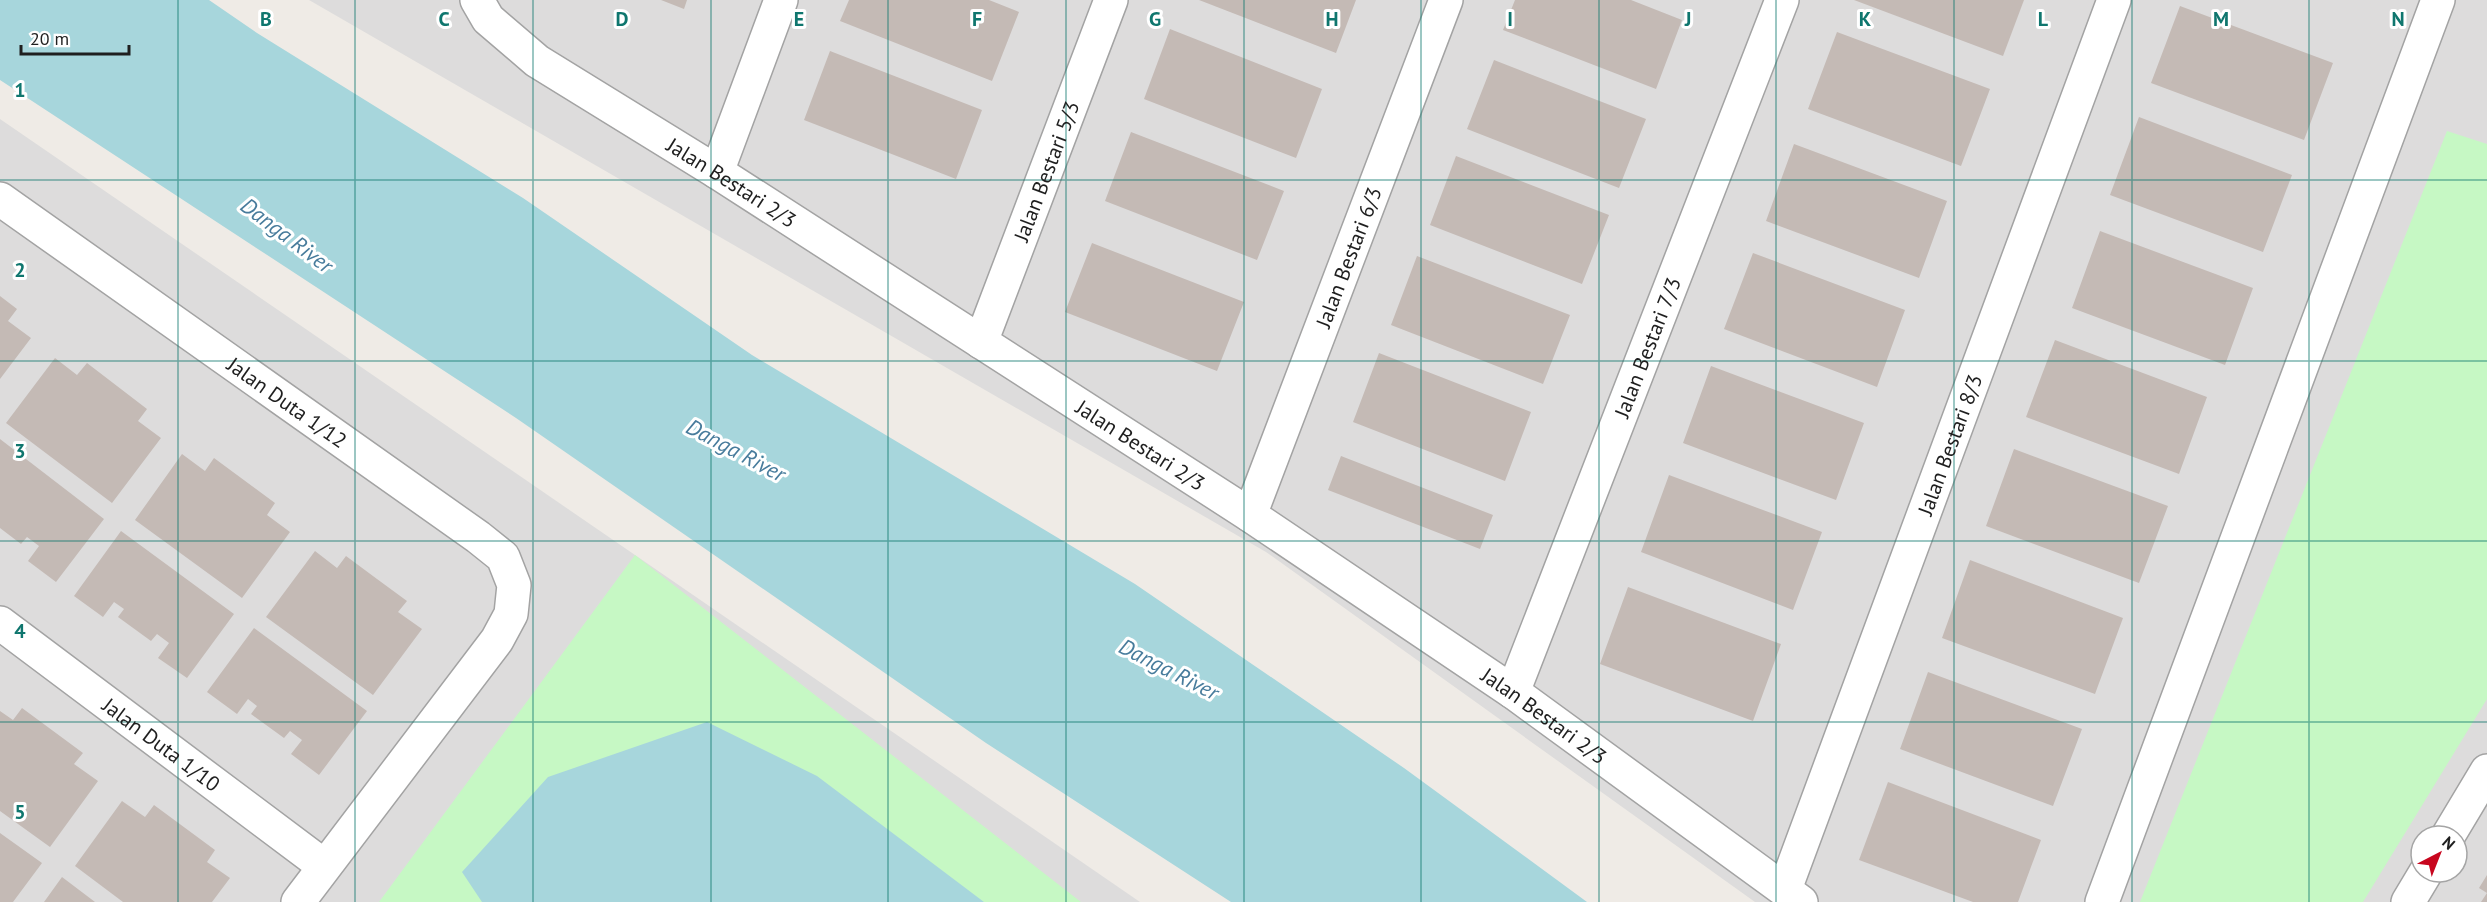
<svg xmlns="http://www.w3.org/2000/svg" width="2487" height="902" viewBox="0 0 2487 902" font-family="'PT Sans',sans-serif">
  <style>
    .residential { fill: #dddcdc; fill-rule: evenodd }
    .park { fill: #c6f8c4 }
    .water { fill: #a7d6dc }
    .building { fill: #c4bab5 }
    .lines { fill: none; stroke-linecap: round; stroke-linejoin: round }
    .minor-casing { stroke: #a3a3a3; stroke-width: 36 }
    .minor { stroke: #fff; stroke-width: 33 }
    .grid { fill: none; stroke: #0f766e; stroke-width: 1.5; stroke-opacity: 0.55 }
    .labels { text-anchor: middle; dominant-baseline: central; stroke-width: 6; stroke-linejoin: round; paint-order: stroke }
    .street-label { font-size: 21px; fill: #1f1f1f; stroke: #fff }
    .water-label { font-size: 22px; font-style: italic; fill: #487c9c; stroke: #fff }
    .grid-label { font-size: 20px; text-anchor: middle; font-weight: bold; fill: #0f766e; stroke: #fff; stroke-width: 6; stroke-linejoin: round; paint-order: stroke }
  </style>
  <rect width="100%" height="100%" fill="#efebe6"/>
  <path class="residential" d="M309 0H2487V902H1755L1266 552ZM2421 836H2457V872H2421Z
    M0 119 635 555 1140 902H0Z"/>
  <path class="park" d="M2447 131 2487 144V699L2363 902H2140Z
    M635 555 1081 902H379Z"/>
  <path class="water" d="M0 0H209L257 33 523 198 752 355 1135 584 1404 768 1587 902H1231L986 743 516 418 0 80Z
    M707 722 817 776 984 902H482L462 872 548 777Z"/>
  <path class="building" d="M661 0H687L684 9Z
    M849 0H989L1019 12 992 81 840 21Z
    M1199 0H1356L1336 53Z
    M1515 0H1631L1682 20 1656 89 1503 30Z
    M1854 0H2024L2003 56Z
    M2180 6 2333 63 2304 140 2151 83Z
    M1170 29 1322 89 1296 158 1144 99Z
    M1837 32 1990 89 1961 166 1808 109Z
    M830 51 982 110 956 179 804 120Z
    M1494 60 1646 119 1619 188 1467 129Z
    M2139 117 2292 175 2263 252 2110 195Z
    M1131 132 1284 191 1257 260 1105 201Z
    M1794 144 1947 201 1919 278 1766 221Z
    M1456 156 1609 215 1582 284 1430 225Z
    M2100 231 2253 288 2225 365 2072 308Z
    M1092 243 1244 302 1217 371 1065 312Z
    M1753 253 1905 310 1877 387 1724 329Z
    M1417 256 1570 315 1543 384 1391 325Z
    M0 296 17 309 8 321 31 338 0 379Z
    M2055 340 2207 397 2179 474 2026 417Z
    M1379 353 1531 412 1505 481 1353 422Z
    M55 358 77 375 87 363 147 409 138 421 161 438 112 503 6 423Z
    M1711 366 1864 423 1836 500 1683 443Z
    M0 439 104 519 56 582 28 561 39 546 27 537 21 544 0 528Z
    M2014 449 2168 506 2139 583 1986 526Z
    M182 454 205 471 214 458 275 503 267 515 290 532 242 598 135 520Z
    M1341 456 1493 515 1480 549 1328 490Z
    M1669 475 1822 532 1793 610 1641 552Z
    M121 531 234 614 187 678 158 658 169 643 157 634 151 641 118 617 124 609 114 602 103 617 74 596Z
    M315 551 337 568 346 556 377 579 407 601 398 612 422 629 373 695 266 617Z
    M1970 560 2123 618 2095 694 1942 638Z
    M1628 587 1781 644 1753 721 1600 664Z
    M254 628 367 711 319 775 291 754 302 740 290 731 284 738 251 714 257 706 248 699 237 714 207 692Z
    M1928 672 2082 729 2053 806 1900 749Z
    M22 708 83 753 74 764 98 781 50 847 0 811V711L13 720Z
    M1888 782 2041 840 2018 902H1973L1859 860Z
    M122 801 145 817 154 805 215 850 207 862 230 878 212 902H123L75 866Z
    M0 833 42 863 13 902H0Z
    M2487 875V902H2481L2487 893 2479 888Z
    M62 877 95 902H44Z"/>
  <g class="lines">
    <g class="minor-casing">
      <g id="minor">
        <path id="s1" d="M477 0 488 19 537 61 717 172 1250 515 1513 692 1801 902"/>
        <path d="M717 172 781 0"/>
        <path id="s2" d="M0 199 478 537 503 557 514 585 511 614 497 640 298 902"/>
        <path id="s3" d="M981 342 1111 0"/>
        <path id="s4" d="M1250 515 1446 0"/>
        <path id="s5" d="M0 623 324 866"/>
        <path id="s6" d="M1513 692 1782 0"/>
        <path d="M2448 836 2487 771"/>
        <path id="s7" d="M1785 889 2114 0"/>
        <path d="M2102 902 2438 0"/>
        <path d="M2408 902 2426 872"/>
      </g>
    </g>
    <use href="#minor" class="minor"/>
  </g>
  <path class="grid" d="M178 0V902M355 0V902M533 0V902M711 0V902M888 0V902M1066 0V902M1244 0V902M1421 0V902M1599 0V902M1776 0V902M1954 0V902M2132 0V902M2309 0V902M0 180H2487M0 361H2487M0 541H2487M0 722H2487"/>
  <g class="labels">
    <g class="street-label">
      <text stroke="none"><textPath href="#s3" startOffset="183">Jalan Bestari 5/3</textPath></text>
      <text stroke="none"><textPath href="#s1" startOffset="316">Jalan Bestari 2/3</textPath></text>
      <text stroke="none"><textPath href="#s4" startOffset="276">Jalan Bestari 6/3</textPath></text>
      <text stroke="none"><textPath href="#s6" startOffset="370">Jalan Bestari 7/3</textPath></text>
      <text stroke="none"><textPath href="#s2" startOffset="352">Jalan Duta 1/12</textPath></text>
      <text stroke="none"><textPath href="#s7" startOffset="474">Jalan Bestari 8/3</textPath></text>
      <text stroke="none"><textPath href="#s1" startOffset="802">Jalan Bestari 2/3</textPath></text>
      <text stroke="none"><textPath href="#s1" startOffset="1288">Jalan Bestari 2/3</textPath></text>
      <text stroke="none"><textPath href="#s5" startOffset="202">Jalan Duta 1/10</textPath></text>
    </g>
    <g class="water-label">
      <text transform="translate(287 235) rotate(37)">Danga River</text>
      <text transform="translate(736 450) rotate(28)">Danga River</text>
      <text transform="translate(1169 669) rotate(27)">Danga River</text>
    </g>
  </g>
  <g class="grid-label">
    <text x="266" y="26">B</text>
    <text x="444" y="26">C</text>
    <text x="622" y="26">D</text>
    <text x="799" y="26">E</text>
    <text x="977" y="26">F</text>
    <text x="1155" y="26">G</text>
    <text x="1332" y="26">H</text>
    <text x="1510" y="26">I</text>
    <text x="1688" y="26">J</text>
    <text x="1865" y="26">K</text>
    <text x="2043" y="26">L</text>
    <text x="2221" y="26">M</text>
    <text x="2398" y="26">N</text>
    <text x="20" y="97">1</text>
    <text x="20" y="277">2</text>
    <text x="20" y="458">3</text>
    <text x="20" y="638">4</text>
    <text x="20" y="819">5</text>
  </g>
  <g transform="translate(2439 854) rotate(42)"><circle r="28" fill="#ffffff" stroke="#a5a5a5" stroke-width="1.5"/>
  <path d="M0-4.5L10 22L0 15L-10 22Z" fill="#c8061e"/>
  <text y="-9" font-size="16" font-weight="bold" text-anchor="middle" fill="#1f1f1f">N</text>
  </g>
  <path d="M21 45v9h108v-9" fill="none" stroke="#1f1f1f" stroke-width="3"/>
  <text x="30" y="45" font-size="18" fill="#1f1f1f" stroke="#ffffff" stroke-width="4.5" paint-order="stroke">20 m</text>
</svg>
